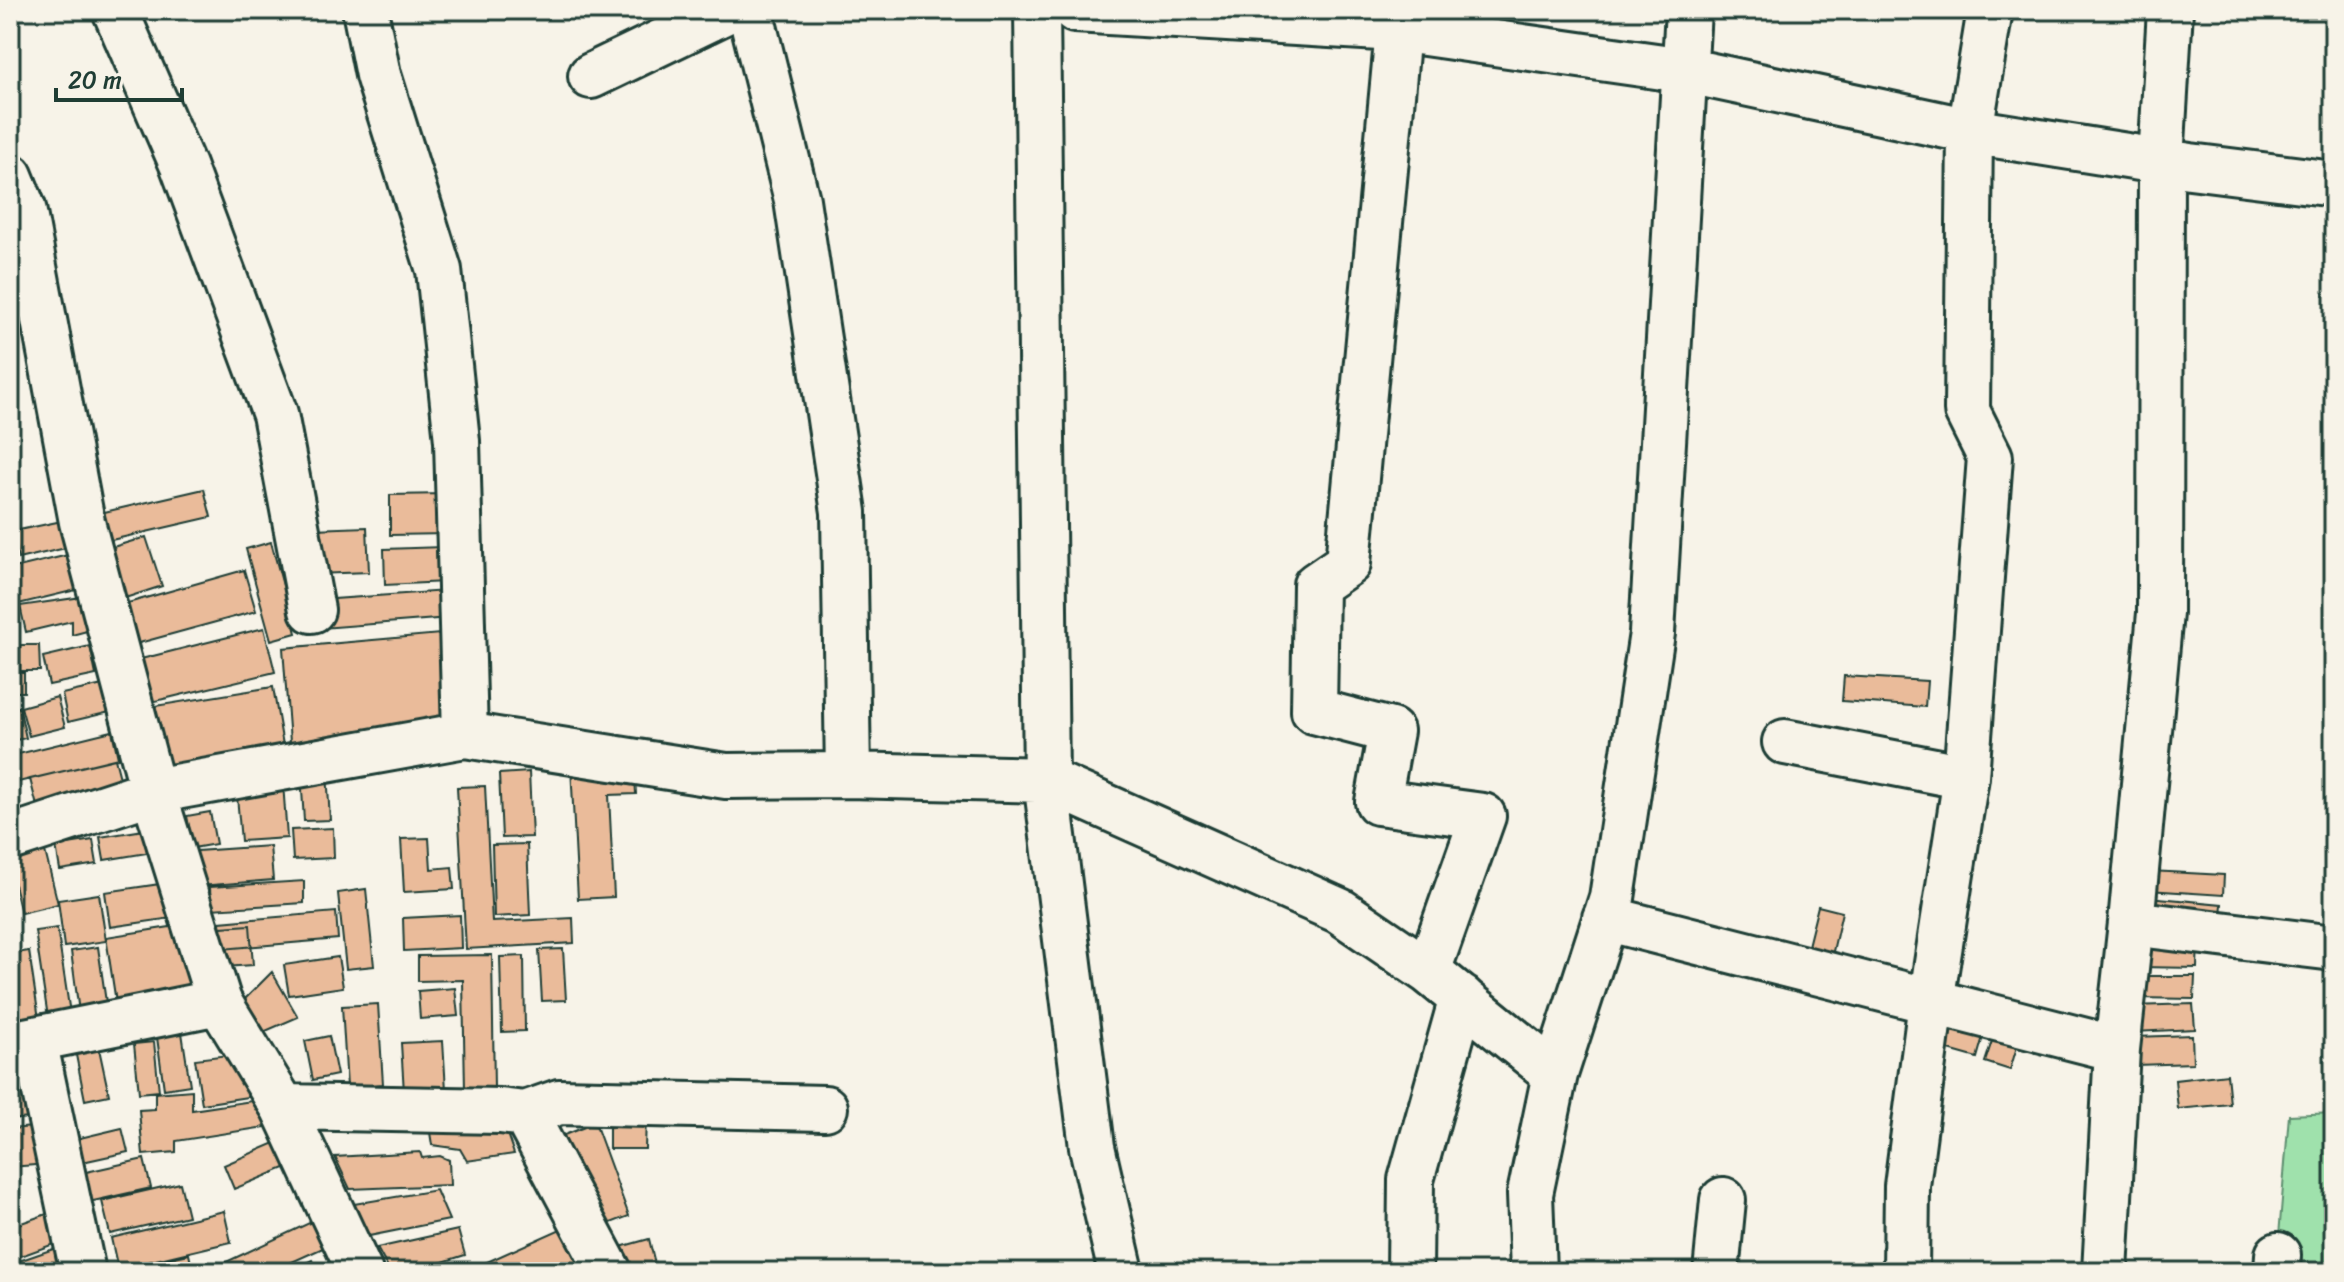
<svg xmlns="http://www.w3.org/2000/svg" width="2344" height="1282" viewBox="0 0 2344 1282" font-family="Sriracha,sans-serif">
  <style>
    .green { fill: #9fe1ac; stroke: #5f8f70; stroke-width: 2 }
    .building { fill: #eabb9a; stroke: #1f3d34; stroke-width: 2 }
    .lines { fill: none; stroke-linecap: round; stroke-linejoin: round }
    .minor-casing { stroke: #1f3d34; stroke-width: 50 }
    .minor { stroke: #f7f3e8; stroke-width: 44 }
  </style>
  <rect width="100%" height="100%" fill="#f7f3e8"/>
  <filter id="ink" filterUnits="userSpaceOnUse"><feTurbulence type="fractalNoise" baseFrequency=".0125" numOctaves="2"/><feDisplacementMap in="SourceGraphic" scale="16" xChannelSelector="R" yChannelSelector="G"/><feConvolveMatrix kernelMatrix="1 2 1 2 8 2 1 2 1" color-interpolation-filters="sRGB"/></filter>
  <g filter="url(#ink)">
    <path class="green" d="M2334 1113V1272H2276L2289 1115Z"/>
    <path class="building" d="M204 489 211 517 107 541 100 513Z
      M446 494 447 534 390 535V495Z
      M62 521 66 548 18 559 14 531Z
      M367 527 369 572 315 574 313 529Z
      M146 537 162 586 119 600 103 550Z
      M271 542 296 633 271 640 246 549Z
      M443 547 445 582 385 585 384 549Z
      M68 555 76 590 10 606V569Z
      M244 570 256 611 132 645 121 605Z
      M446 591 449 618 322 628 320 600Z
      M82 597 87 631 72 635V621L26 632 20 606Z
      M264 628 275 672 147 703 137 660Z
      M440 634 448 728 290 742 283 648Z
      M20 645H39L40 671H20Z
      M90 646 96 675 49 685 43 657Z
      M10 673H24V692H10Z
      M1844 676 1927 681 1925 707 1842 701Z
      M103 685 110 712 68 722 62 694Z
      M273 687 284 751 165 771 155 706Z
      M57 697 65 727 29 736 21 707Z
      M19 707 26 738 10 741V709Z
      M112 731 118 758 10 784V756Z
      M115 759 122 786 37 806 30 779Z
      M571 767 635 776 636 794 609 795 614 897 578 899Z
      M327 772 330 820 304 821 301 774Z
      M529 772 532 837 502 838 499 774Z
      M283 783 287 838 241 841 236 785Z
      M485 786 492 922 573 918 574 943 466 949 457 787Z
      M210 812 216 844 193 848 187 816Z
      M333 828 334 858 293 860 291 830Z
      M144 830 147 853 104 860 100 837Z
      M429 838 431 869 452 867 454 889 404 892 401 839Z
      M93 840 97 864 60 870 56 846Z
      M43 843 58 904 21 913 10 868V851Z
      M527 844 530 915 494 917 492 845Z
      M270 846 273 880 199 886 197 851Z
      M2150 871 2224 875 2223 895 2148 890Z
      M304 881V903L211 909 210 887Z
      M167 883 172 918 110 927 105 892Z
      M366 889 374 966 346 969 338 893Z
      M99 894 106 941 64 947 58 900Z
      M2148 897 2222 904 2220 927 2146 921Z
      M1818 906 1842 912 1831 960 1806 954Z
      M336 912 338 939 222 949 220 922Z
      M460 915 461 948 404 951 403 918Z
      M183 925 193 998 117 1009 106 937Z
      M250 925 253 965 224 967 221 927Z
      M57 928 71 1020 49 1024 35 931Z
      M2140 938 2198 939 2197 968 2139 967Z
      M98 947 108 1016 80 1020 71 951Z
      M563 949 566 1000 542 1001 539 950Z
      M29 951 40 1026 10 1031V954Z
      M492 955 494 1089 465 1090 463 980 418 981V956Z
      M524 956 525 1031 502 1032 500 957Z
      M338 957 343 987 289 995 284 965Z
      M272 972 298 1017 261 1033 241 1003Z
      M2137 976H2195L2194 999 2137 998Z
      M455 988 458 1016 420 1019 418 991Z
      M378 1004 383 1084 347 1087 342 1006Z
      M2193 1004 2195 1029 2134 1032 2133 1006Z
      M1937 1021 1984 1033 1977 1058 1931 1045Z
      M181 1026 190 1085 164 1089 156 1030Z
      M1995 1032 2019 1040 2010 1070 1985 1062Z
      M2192 1035 2193 1063 2136 1065 2135 1037Z
      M329 1036 337 1075 313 1080 305 1041Z
      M443 1041 446 1090 404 1092 401 1043Z
      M154 1042 159 1091 139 1093 134 1044Z
      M98 1044 109 1095 85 1100 75 1050Z
      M236 1054 254 1096 202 1104 195 1059Z
      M35 1072 39 1117 10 1120V1075Z
      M2227 1074 2230 1104 2178 1109 2175 1080Z
      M192 1090V1110L265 1099 278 1125 176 1141V1152L143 1155 139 1110 155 1109V1093Z
      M500 1114 514 1154 467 1161 460 1149 432 1145 428 1120Z
      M609 1116 646 1117 645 1149H609Z
      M595 1123 629 1216 598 1228 564 1135Z
      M45 1126 48 1164 10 1167V1129Z
      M122 1128 128 1152 64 1166 59 1143Z
      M282 1140 292 1165 234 1189 224 1165Z
      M420 1152 422 1158 440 1156 449 1160 450 1185 350 1189 335 1157Z
      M144 1159 151 1188 71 1206 64 1177Z
      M180 1183 188 1216 110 1234 102 1201Z
      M436 1190 449 1220 369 1236 354 1204Z
      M55 1211 65 1240 10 1260V1227Z
      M224 1211 231 1242 118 1269 111 1238Z
      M322 1217 334 1243 270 1272H205Z
      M565 1227 582 1265 567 1272H465Z
      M458 1230 465 1255 411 1272H390L377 1248Z
      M649 1239 656 1268 641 1272H619L613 1249Z
      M62 1246 69 1265 48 1272H10V1264Z
      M189 1254 193 1272H140L139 1265Z
      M312 1260 318 1272H286Z"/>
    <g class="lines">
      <g class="minor-casing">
        <path id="minor" d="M115 10 183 166 275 414 312 610
          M365 10 378 75 439 270 457 441 465 735
          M750 10 797 200 844 512 848 775
          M1037 10 1046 780 1092 1147 1121 1272
          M1075 10 1397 29 1684 70 1970 131 2190 166 2334 184
          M1400 10 1348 563 1316 585 1314 711 1391 731 1378 802 1483 816 1428 971
          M591 76 728 10
          M10 176 23 208 82 522 153 791 219 1002 283 1107 360 1272
          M1785 742 1966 777
          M10 838 153 791 465 735 726 776 848 775 1046 780 1340 911 1428 971 1555 1074
          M1605 918 2117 1049
          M2131 923 2334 948
          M34 1040 83 1272
          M10 1044 219 1002
          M283 1107 500 1111 525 1114 609 1272
          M525 1114 559 1102 825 1108
          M1410 1272 1411 1180 1462 998
          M1533 1272 1530 1194 1555 1074 1612 898 1652 633 1688 10
          M1716 1272 1723 1200
          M1906 1272 1907 1186 1931 1002 1966 777 1990 457 1967 411 1970 131 1990 10
          M2105 1272 2117 1049 2131 923 2160 613 2161 160 2170 10
          M2277 1272 2278 1255"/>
      </g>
      <use href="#minor" class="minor"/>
    </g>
  </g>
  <rect width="2344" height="1282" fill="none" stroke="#f7f3e8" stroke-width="40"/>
  <rect x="20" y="20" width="2304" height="1242" fill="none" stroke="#1f3d34" stroke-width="3" filter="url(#ink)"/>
  <path d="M56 88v12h126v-12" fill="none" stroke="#1f3d34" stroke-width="4"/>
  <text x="68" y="88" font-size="24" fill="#1f3d34" stroke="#f7f3e8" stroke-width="6" paint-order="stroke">20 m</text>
</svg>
